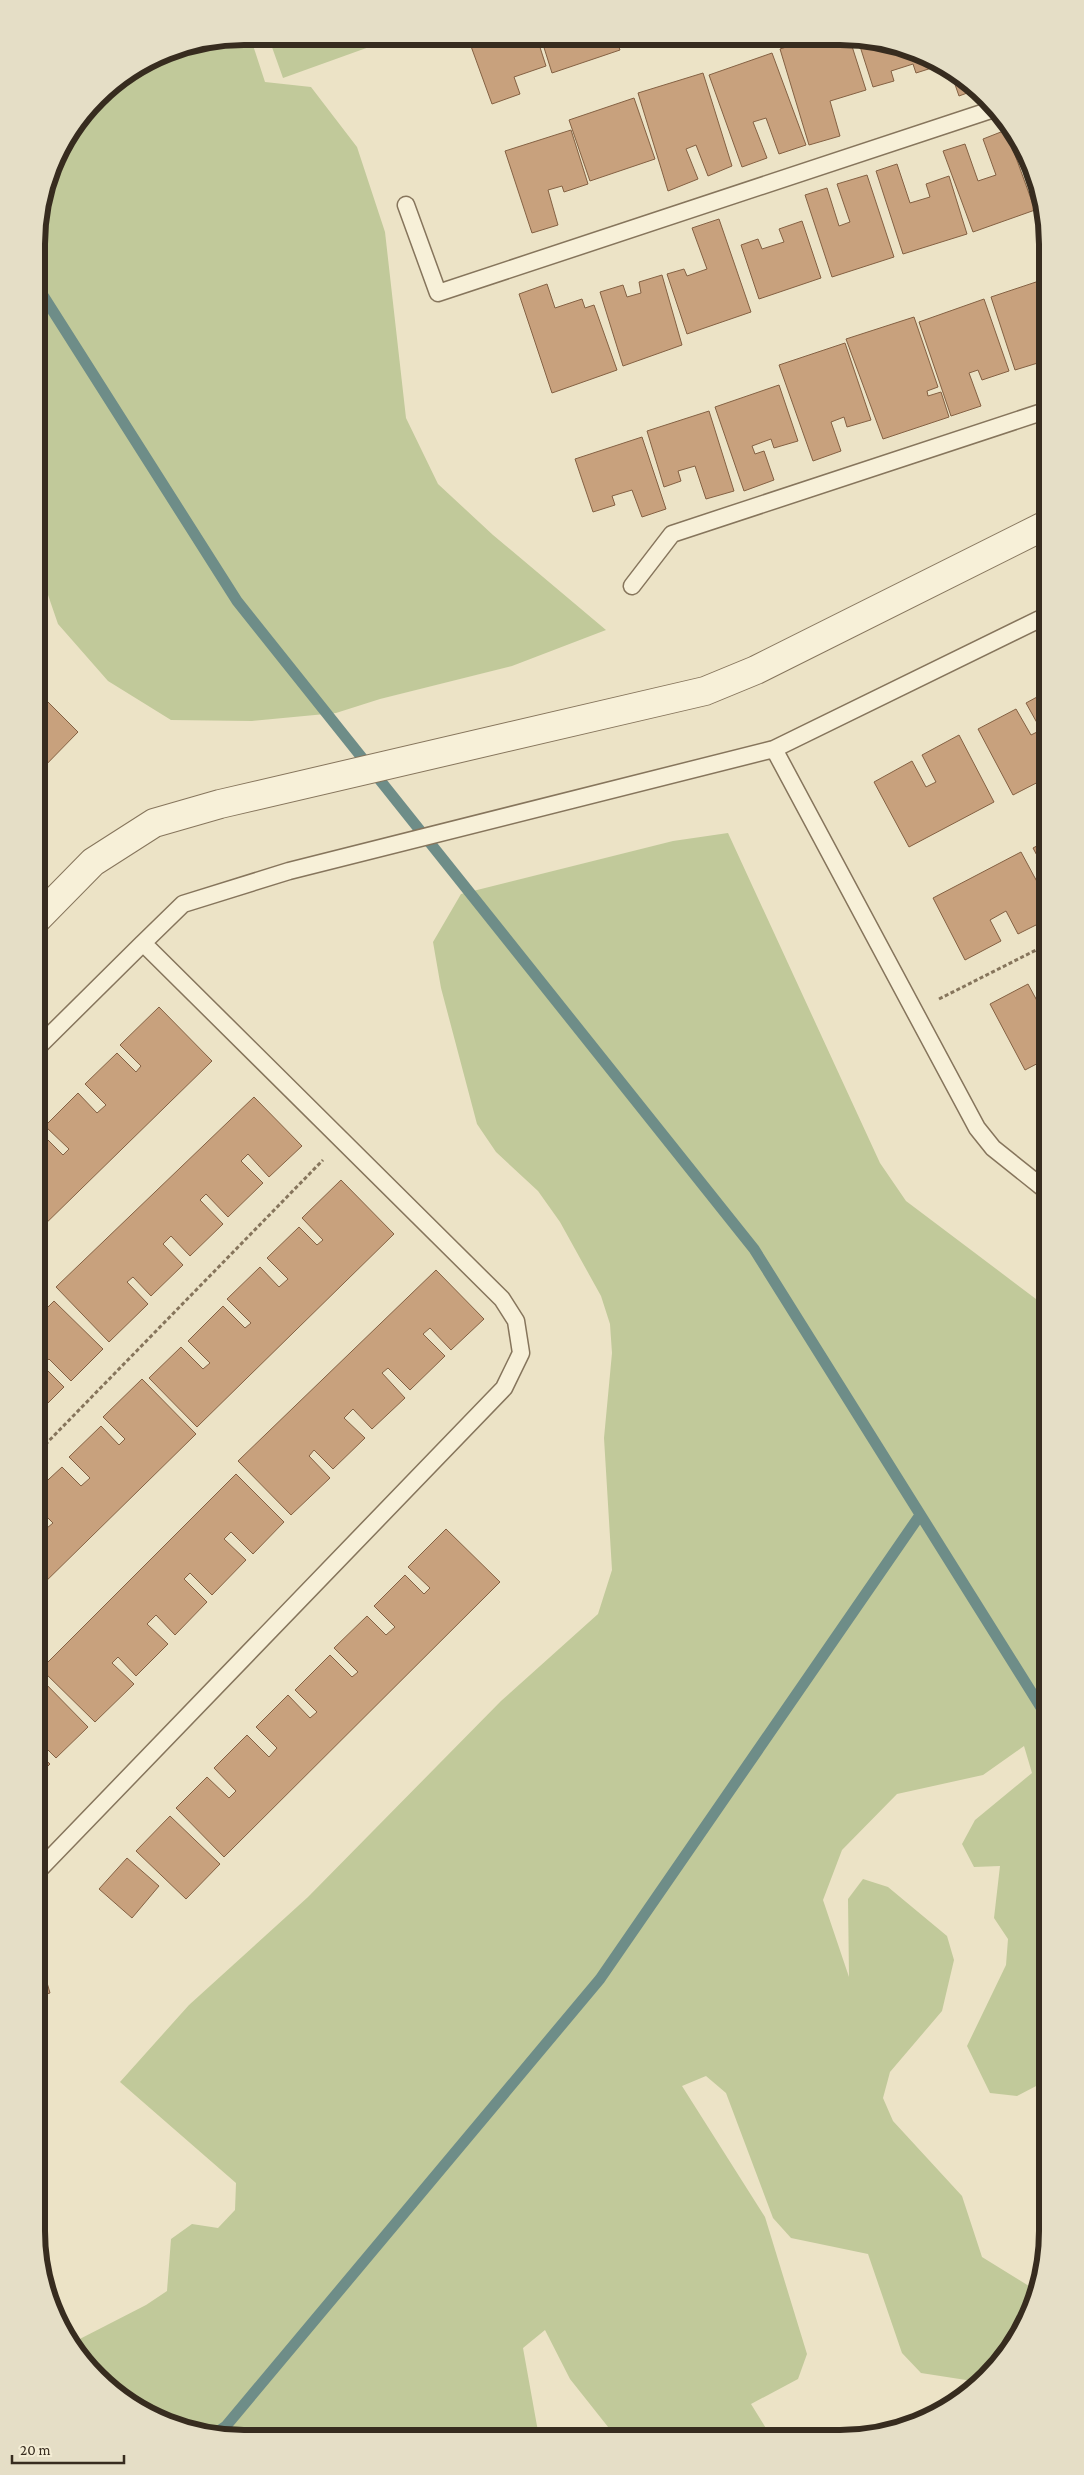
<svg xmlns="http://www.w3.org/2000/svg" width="1084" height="2475" viewBox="0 0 1084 2475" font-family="'Crimson Pro',serif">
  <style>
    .green { fill: #c1c99a }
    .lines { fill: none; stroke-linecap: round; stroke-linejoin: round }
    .stream { stroke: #6e8d88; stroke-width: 11 }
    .building { fill: #c8a17d; stroke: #846143 }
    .service-casing { stroke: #86755c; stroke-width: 19 }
    .tertiary-casing { stroke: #86755c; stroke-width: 30 }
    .path { stroke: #86755c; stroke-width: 3; stroke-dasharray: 4 2.5; stroke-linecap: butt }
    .service { stroke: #f7f0d8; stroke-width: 16 }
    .tertiary { stroke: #f7f0d8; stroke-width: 28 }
    .rim { fill: none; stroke: #372c1f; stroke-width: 6 }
  </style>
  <rect width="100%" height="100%" fill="#ece3c6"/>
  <path class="green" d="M244 36H250L265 82 311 87 357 147 385 232 406 418 438 484 493 535 606 630 512 666 380 699 336 713 252 721 171 720 108 681 58 624 37 563V230L58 152 107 88 165 52Z
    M268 36 397 37 283 78Z
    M728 833 880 1163 906 1201 1048 1308 1047 2087 1040 2084 1017 2096 990 2093 967 2046 1006 1965 1008 1939 994 1918 1000 1866 974 1867 962 1844 975 1820 1032 1773 1024 1746 983 1775 897 1794 842 1850 823 1900 849 1977 848 1899 863 1879 888 1887 947 1936 954 1960 942 2011 890 2072 883 2098 893 2121 962 2196 982 2257 1037 2291 1032 2310 1005 2358 979 2382 921 2373 902 2353 868 2254 791 2238 773 2218 726 2093 706 2076 682 2086 765 2217 807 2354 798 2379 751 2404 772 2438 616 2437 570 2379 545 2330 523 2348 539 2437 204 2435 152 2417 107 2387 70 2344 146 2305 167 2291 171 2239 192 2224 218 2228 235 2210 236 2183 120 2082 189 2005 308 1897 501 1701 598 1614 612 1570 604 1438 612 1353 610 1324 601 1296 560 1222 538 1191 496 1152 477 1124 441 988 433 942 461 894 673 841Z"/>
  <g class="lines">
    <path class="stream" d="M37 286 237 601 754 1249 1047 1717
      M213 2435 226 2426 600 1979 920 1515"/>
  </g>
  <path class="building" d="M468 38H537L546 66 514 77 520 94 492 104Z
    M541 38 616 39 620 50 552 73Z
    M808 40H850L866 90 830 101 840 136 809 145 780 49Z
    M858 40H880L932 58 938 66 916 73 913 64 891 71 894 81 873 87Z
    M772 53 806 145 779 154 766 118 753 122 767 158 742 167 709 75Z
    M950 70 977 88 978 89 959 96Z
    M703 73 732 166 708 176 696 145 686 149 698 179 668 191 638 93Z
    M634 98 655 159 590 181 569 120Z
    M571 130 588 184 564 192 562 186 548 190 558 225 532 233 505 151Z
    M1006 130 1035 210 973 232 943 151 965 144 978 181 996 175 983 139Z
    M897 164 910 203 930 197 926 184 949 176 967 234 903 254 876 171Z
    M867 175 894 257 832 277 805 195 827 188 839 226 850 222 837 184Z
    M719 219 751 312 687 334 667 274 684 269 687 276 707 269 692 228Z
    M802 221 821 278 759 299 741 245 758 239 762 249 784 242 779 229Z
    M662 275 682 345 623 366 600 292 623 285 627 297 641 293 639 282Z
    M1048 278V357L1046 352 1039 354 1041 362 1015 370 991 297Z
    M547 284 555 308 582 299 585 308 594 305 617 370 552 393 519 294Z
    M984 299 1009 371 982 380 978 370 969 373 981 406 951 416 919 322Z
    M914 317 938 387 927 391 928 396 941 392 949 417 883 439 846 339Z
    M845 343 871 420 847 427 844 417 831 422 841 451 813 461 779 365Z
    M779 385 798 441 774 448 771 439 752 446 755 454 764 451 774 480 744 491 715 407Z
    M709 411 734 491 706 499 695 466 678 471 681 481 664 487 647 431Z
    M642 437 666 509 642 517 632 490 612 496 615 505 593 512 575 459Z
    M1048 691V777L1013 795 978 729 1016 709 1031 735 1041 730 1026 703Z
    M38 692 78 732 37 774V694Z
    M959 735 994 802 909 847 874 782 912 761 926 787 936 782 922 755Z
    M1048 840V876L1033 848Z
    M1021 852 1048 902V919L1018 934 1006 911 990 920 1001 941 965 960 933 898Z
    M1048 972V995L1038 977Z
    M1028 984 1042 1010 1048 1007V1058L1025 1070 990 1004Z
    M159 1007 212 1061 36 1233 37 1137 41 1133 63 1155 69 1149 45 1126 78 1093 97 1113 106 1105 85 1084 117 1053 136 1072 141 1066 120 1045Z
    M254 1097 302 1146 269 1177 248 1154 241 1161 263 1183 228 1217 206 1194 200 1200 223 1224 190 1256 171 1236 163 1244 183 1265 151 1296 133 1277 127 1282 148 1304 109 1342 56 1287Z
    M341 1180 394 1234 197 1427 149 1378 181 1347 203 1369 210 1363 188 1341 223 1306 245 1328 251 1323 227 1299 260 1267 279 1287 288 1279 267 1258 299 1227 317 1245 323 1240 302 1218Z
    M436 1270 484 1319 451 1350 430 1328 423 1334 445 1356 410 1390 388 1368 382 1373 405 1398 372 1429 353 1409 344 1418 365 1438 333 1469 314 1450 309 1456 330 1478 291 1515 238 1461Z
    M54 1301 103 1349 71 1381 49 1359 42 1365 64 1387 36 1415V1319Z
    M142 1379 196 1434 36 1591V1518L47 1528 53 1523 36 1506V1491L62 1467 81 1486 90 1478 69 1457 101 1426 119 1445 125 1439 103 1417Z
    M236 1474 284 1522 253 1554 231 1532 224 1539 246 1560 212 1595 190 1573 184 1579 207 1602 175 1635 156 1615 147 1624 168 1644 136 1676 118 1657 112 1663 134 1684 95 1722 41 1669Z
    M446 1529 500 1582 224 1857 176 1808 207 1777 229 1798 236 1791 214 1768 247 1735 269 1757 277 1748 256 1727 288 1695 310 1718 317 1712 295 1690 330 1655 352 1677 358 1672 334 1648 367 1616 386 1635 395 1627 374 1606 405 1575 424 1594 430 1588 408 1567Z
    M40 1678 88 1727 56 1758 36 1738V1682Z
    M36 1751 50 1764 36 1778Z
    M170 1816 220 1864 186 1899 136 1851Z
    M127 1858 159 1886 132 1918 99 1889Z
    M39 1955 50 1993 36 1997V1956Z"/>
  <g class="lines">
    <g class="service-casing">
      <path id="service" d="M406 205 438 293 994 109
        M632 586 672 534 1048 410
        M774 749 1048 615
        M143 943 183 904 289 871 774 749 977 1128 993 1148 1048 1192
        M36 1873 504 1388 521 1353 516 1321 502 1299 143 943 37 1048"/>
    </g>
    <g class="tertiary-casing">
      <path id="tertiary" d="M37 919 93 862 154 823 220 804 705 691 756 670 1048 524"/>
    </g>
    <path class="path" d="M939 999 1048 944
      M36 1454 323 1160"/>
    <use href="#service" class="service"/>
    <use href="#tertiary" class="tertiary"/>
  </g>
  <path d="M0 0H1084V2475H0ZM244 45H840A199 199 0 0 1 1039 244V2231A199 199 0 0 1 840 2430H244A199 199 0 0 1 45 2231V244A199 199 0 0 1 244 45Z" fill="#e5dec6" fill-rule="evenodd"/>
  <path class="rim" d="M244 45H840A199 199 0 0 1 1039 244V2231A199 199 0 0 1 840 2430H244A199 199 0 0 1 45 2231V244A199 199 0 0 1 244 45Z"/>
  <path d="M12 2455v8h112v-8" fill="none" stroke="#372c1f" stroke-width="2.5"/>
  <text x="20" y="2455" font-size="15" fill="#372c1f" stroke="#f4edd5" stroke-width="4" paint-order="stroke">20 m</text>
</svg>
